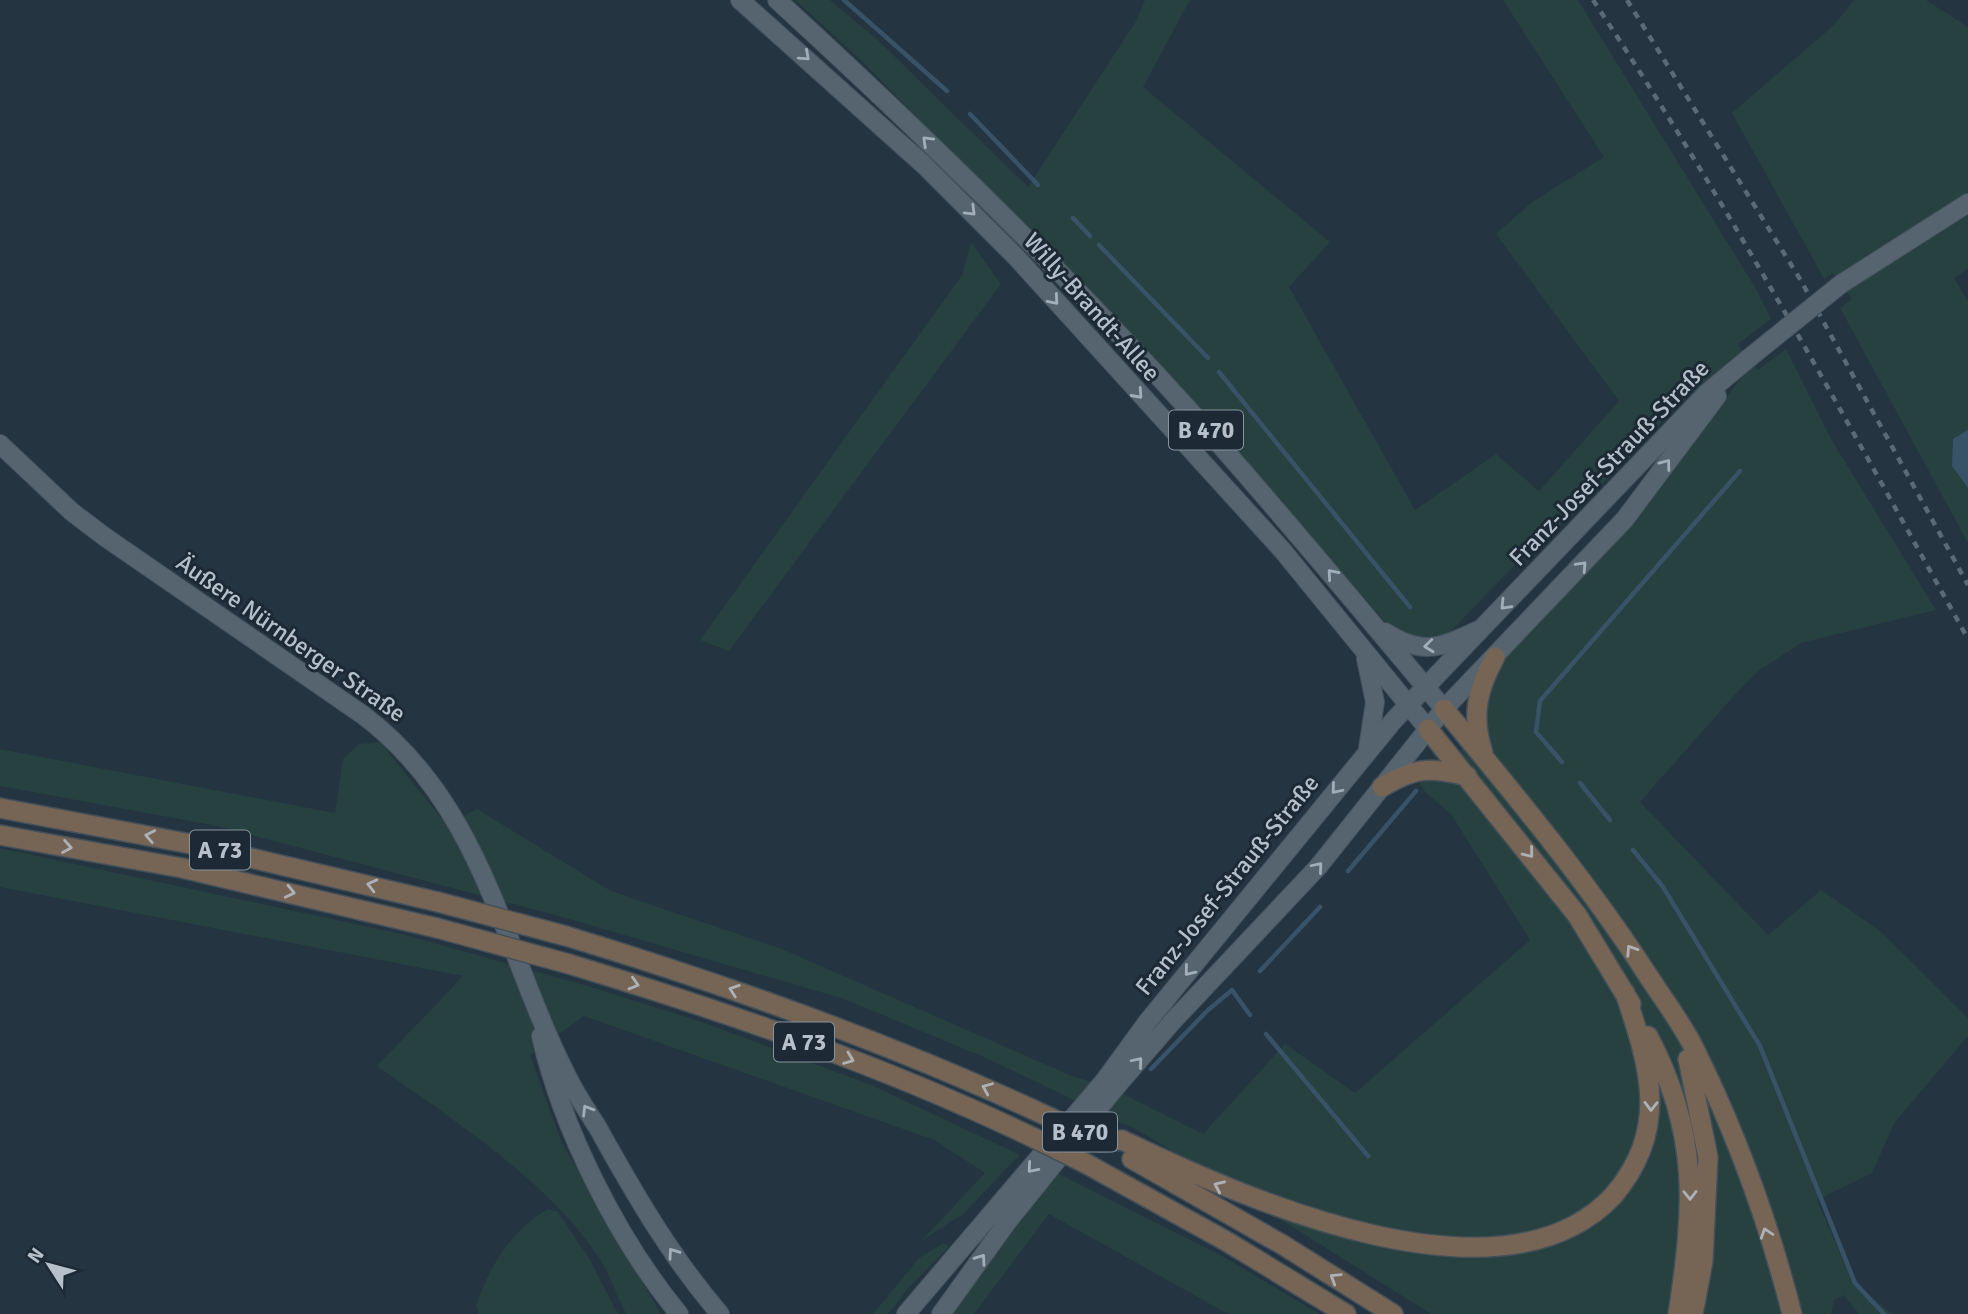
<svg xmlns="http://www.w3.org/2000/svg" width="1968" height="1314" viewBox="0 0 1968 1314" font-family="Signika,sans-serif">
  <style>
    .green { fill: #264140 }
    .water { fill: #385267 }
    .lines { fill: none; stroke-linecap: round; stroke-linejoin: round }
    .stream { stroke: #385267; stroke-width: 4.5 }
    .major-casing { stroke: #45515c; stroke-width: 20 }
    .highway-casing { stroke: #43505a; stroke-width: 22 }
    .major { stroke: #566470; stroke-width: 18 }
    .highway { stroke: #766555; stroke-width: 19 }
    .rail { stroke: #5a6a77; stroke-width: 4.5; stroke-dasharray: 7 7; stroke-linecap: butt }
    .major-bridge-casing { stroke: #45515c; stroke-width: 20; stroke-linecap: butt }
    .highway-bridge-casing { stroke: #43505a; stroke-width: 22; stroke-linecap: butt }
    .major-bridge { stroke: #566470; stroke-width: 18 }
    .highway-bridge { stroke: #766555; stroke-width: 19 }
    .oneway { stroke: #a2aeb8 }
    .oneway2 { stroke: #acb2b8 }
    .labels { text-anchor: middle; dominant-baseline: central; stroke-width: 6; stroke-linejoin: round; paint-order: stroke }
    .shield { fill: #1d2a35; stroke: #87939d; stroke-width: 2 }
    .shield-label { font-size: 23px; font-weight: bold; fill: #b5c0ca }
    .street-label { font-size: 24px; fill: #b5c0ca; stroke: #1d2a35 }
  </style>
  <rect width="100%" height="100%" fill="#243440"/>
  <path class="green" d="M795 0H830L879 41 1028 187 1136 21 1145 0H1190L1143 87 1330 242 1289 287 1415 510 1496 454 1539 491 1619 401 1496 234 1532 202 1604 157 1503 0H1578L1756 289 1771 319 1738 344 1743 351 1672 411 1565 522 1532 547 1450 632 1427 641 1398 633 1386 623 1140 342 1099 304 862 61Z
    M1854 0H1926L1968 27V269L1954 278 1968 301V543L1840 308 1852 299 1833 273 1824 279 1732 113 1834 25Z
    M971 242 1001 284 729 651 700 640 962 275Z
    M1786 349 1831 439 1936 610 1801 643 1757 672 1740 689 1640 802 1768 935 1821 890 1879 930 1968 1018V1036L1895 1122 1872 1173 1817 1200 1853 1282 1892 1314H1859L1844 1295 1834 1300 1831 1314H1431L1143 1133 986 1058 844 999 566 918 217 826 0 786V749L335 813 343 759 359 744 380 742 447 825 477 809 611 891 782 949 1072 1076 1109 1087 1203 1134 1285 1044 1355 1093 1530 940 1451 814 1426 793 1417 780 1485 733V695L1502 661 1639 516 1752 363 1758 370Z
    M0 848 402 934 588 986 699 1021 869 1084 1020 1155 963 1214 921 1241 985 1173 934 1140 584 1016 530 1055 562 1143 661 1314H626C616 1294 608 1270 595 1252 544 1178 449 1117 377 1066L463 976 0 887Z
    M1057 1173 1222 1256 1320 1314H1228L1049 1214 974 1314H950Z
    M548 1209 558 1212 590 1260 618 1314H479L476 1306C489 1266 511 1231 548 1209Z
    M943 1243 948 1246 946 1250 912 1284 888 1314H873L919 1258Z"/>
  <path class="water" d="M1968 430V488L1952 466 1953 439Z"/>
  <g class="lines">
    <path class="stream" d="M844 0 947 91
      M970 114 1038 185
      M1073 218 1090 236
      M1099 245 1208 358
      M1219 372 1410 607
      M1562 762 1536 732 1540 701 1740 471
      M1580 783 1610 820
      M1633 850 1663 887 1760 1046 1855 1283 1884 1314
      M1348 871 1416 791
      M1260 971 1320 907
      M1266 1034 1368 1156
      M1151 1069 1207 1011 1232 990 1250 1015"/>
    <g class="major-casing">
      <path id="major" d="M740 0 924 165 1016 257 1283 551 1428 729
        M777 0C920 131 1060 267 1190 411 1277 508 1360 609 1444 709
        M1841 284 1968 203
        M0 444 72 512 105 537 363 715C484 806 503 951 568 1078 577 1096 588 1112 598 1128 634 1193 671 1257 720 1314
        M1385 632C1421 655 1439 649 1476 631
        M1366 659 1375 702 1368 748
        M541 1036C562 1129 618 1240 679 1314
        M906 1314 1105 1080 1148 1021 1394 720 1707 393 1749 358
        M941 1314 1008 1221 1115 1088 1172 1022 1318 867 1444 709 1625 519 1717 396"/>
    </g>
    <g class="highway-casing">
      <path id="highway" d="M1444 709C1515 795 1586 880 1647 974 1663 999 1682 1023 1695 1050 1736 1133 1769 1224 1792 1314
        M1428 729 1577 915 1631 1004
        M1483 753C1471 716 1477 690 1495 657
        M1382 787C1416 767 1429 767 1467 776
        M0 808 191 844 438 902
        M0 835 182 868 437 928
        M566 936C731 986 893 1044 1049 1117
        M569 964C727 1012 885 1066 1034 1138
        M1648 1036C1700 1134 1694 1208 1678 1314
        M1688 1059 1708 1157 1703 1261 1693 1314
        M1101 1142 1122 1140C1245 1199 1501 1314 1613 1196 1670 1129 1650 1068 1625 993
        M1132 1159 1283 1245 1393 1314
        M1085 1163 1226 1241 1346 1314"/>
    </g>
    <use href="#major" class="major"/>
    <use href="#highway" class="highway"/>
    <path class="rail" d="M1593 0C1730 206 1848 423 1968 639
      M1627 0 1800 279 1968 585"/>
    <g class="major-bridge-casing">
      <path id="major-bridge" d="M1749 358 1841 284"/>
    </g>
    <g class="highway-bridge-casing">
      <path id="highway-bridge" d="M438 902 566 936
        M437 928 569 964
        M1049 1117 1101 1142
        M1034 1138 1085 1163"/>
    </g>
    <use href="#major-bridge" class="major-bridge"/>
    <use href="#highway-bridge" class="highway-bridge"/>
  </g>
  <defs><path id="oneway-chevron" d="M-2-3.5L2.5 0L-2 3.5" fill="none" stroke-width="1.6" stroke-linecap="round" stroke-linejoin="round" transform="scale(1.75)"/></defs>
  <g class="oneway">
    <use href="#oneway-chevron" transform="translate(805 56) rotate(42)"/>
    <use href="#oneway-chevron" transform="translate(927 141) rotate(-136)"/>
    <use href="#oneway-chevron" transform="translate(971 211) rotate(45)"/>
    <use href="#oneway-chevron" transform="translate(1054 300) rotate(49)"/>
    <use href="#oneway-chevron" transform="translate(1138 394) rotate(48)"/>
    <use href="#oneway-chevron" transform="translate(1666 464) rotate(-53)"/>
    <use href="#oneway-chevron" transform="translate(1582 566) rotate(-47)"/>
    <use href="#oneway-chevron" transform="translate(1332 574) rotate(-131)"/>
    <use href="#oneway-chevron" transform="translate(1505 605) rotate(134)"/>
    <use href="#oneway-chevron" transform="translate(1429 646) rotate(174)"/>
    <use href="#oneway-chevron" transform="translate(1336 789) rotate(130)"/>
    <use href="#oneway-chevron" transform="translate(1318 867) rotate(-50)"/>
    <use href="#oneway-chevron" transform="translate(1189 971) rotate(129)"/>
    <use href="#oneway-chevron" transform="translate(1138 1062) rotate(-50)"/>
    <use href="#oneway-chevron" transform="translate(587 1110) rotate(-121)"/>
    <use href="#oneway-chevron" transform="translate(1032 1168) rotate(131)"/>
    <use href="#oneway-chevron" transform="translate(673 1253) rotate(-125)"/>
    <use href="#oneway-chevron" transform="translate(981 1259) rotate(-55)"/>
  </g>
  <g class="oneway2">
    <use href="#oneway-chevron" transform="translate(150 836) rotate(-169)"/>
    <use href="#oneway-chevron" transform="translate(67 847) rotate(10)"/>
    <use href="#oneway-chevron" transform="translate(1529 853) rotate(51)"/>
    <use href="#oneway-chevron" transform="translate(372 885) rotate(-166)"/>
    <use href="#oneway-chevron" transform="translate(290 892) rotate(13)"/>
    <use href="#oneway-chevron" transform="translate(1631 950) rotate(-123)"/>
    <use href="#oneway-chevron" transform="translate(634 984) rotate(17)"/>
    <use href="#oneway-chevron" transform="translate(734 990) rotate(-161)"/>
    <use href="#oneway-chevron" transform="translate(849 1059) rotate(21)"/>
    <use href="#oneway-chevron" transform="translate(987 1088) rotate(-157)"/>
    <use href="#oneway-chevron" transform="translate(1651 1106) rotate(91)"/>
    <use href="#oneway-chevron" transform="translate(1219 1186) rotate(-156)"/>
    <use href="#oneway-chevron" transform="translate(1690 1195) rotate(89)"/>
    <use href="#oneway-chevron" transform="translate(1766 1233) rotate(-108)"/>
    <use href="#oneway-chevron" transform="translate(1335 1278) rotate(-148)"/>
  </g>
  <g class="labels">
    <g class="shield">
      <rect x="1169" y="410.5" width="74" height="39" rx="5"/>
      <rect x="190" y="830.5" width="60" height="39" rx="5"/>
      <rect x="774" y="1022.5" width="60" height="39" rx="5"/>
      <rect x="1043" y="1112.5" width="74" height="39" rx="5"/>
    </g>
    <g class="shield-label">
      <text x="1206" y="430">B 470</text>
      <text x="220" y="850">A 73</text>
      <text x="804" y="1042">A 73</text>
      <text x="1080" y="1132">B 470</text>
    </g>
    <g class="street-label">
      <text transform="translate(1092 307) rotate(48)">Willy-Brandt-Allee</text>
      <text transform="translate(1609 463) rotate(-46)">Franz-Josef-Strauß-Straße</text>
      <text transform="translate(291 638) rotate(35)">Äußere Nürnberger Straße</text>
      <text transform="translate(1227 885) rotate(-51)">Franz-Josef-Strauß-Straße</text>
    </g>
  </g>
  <g transform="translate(49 1265) rotate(306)" stroke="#1d2a35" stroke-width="5" paint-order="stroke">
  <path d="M0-5L12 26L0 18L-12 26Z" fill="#b5c0ca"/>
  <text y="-10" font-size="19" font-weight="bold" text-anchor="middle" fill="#b5c0ca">N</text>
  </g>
</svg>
